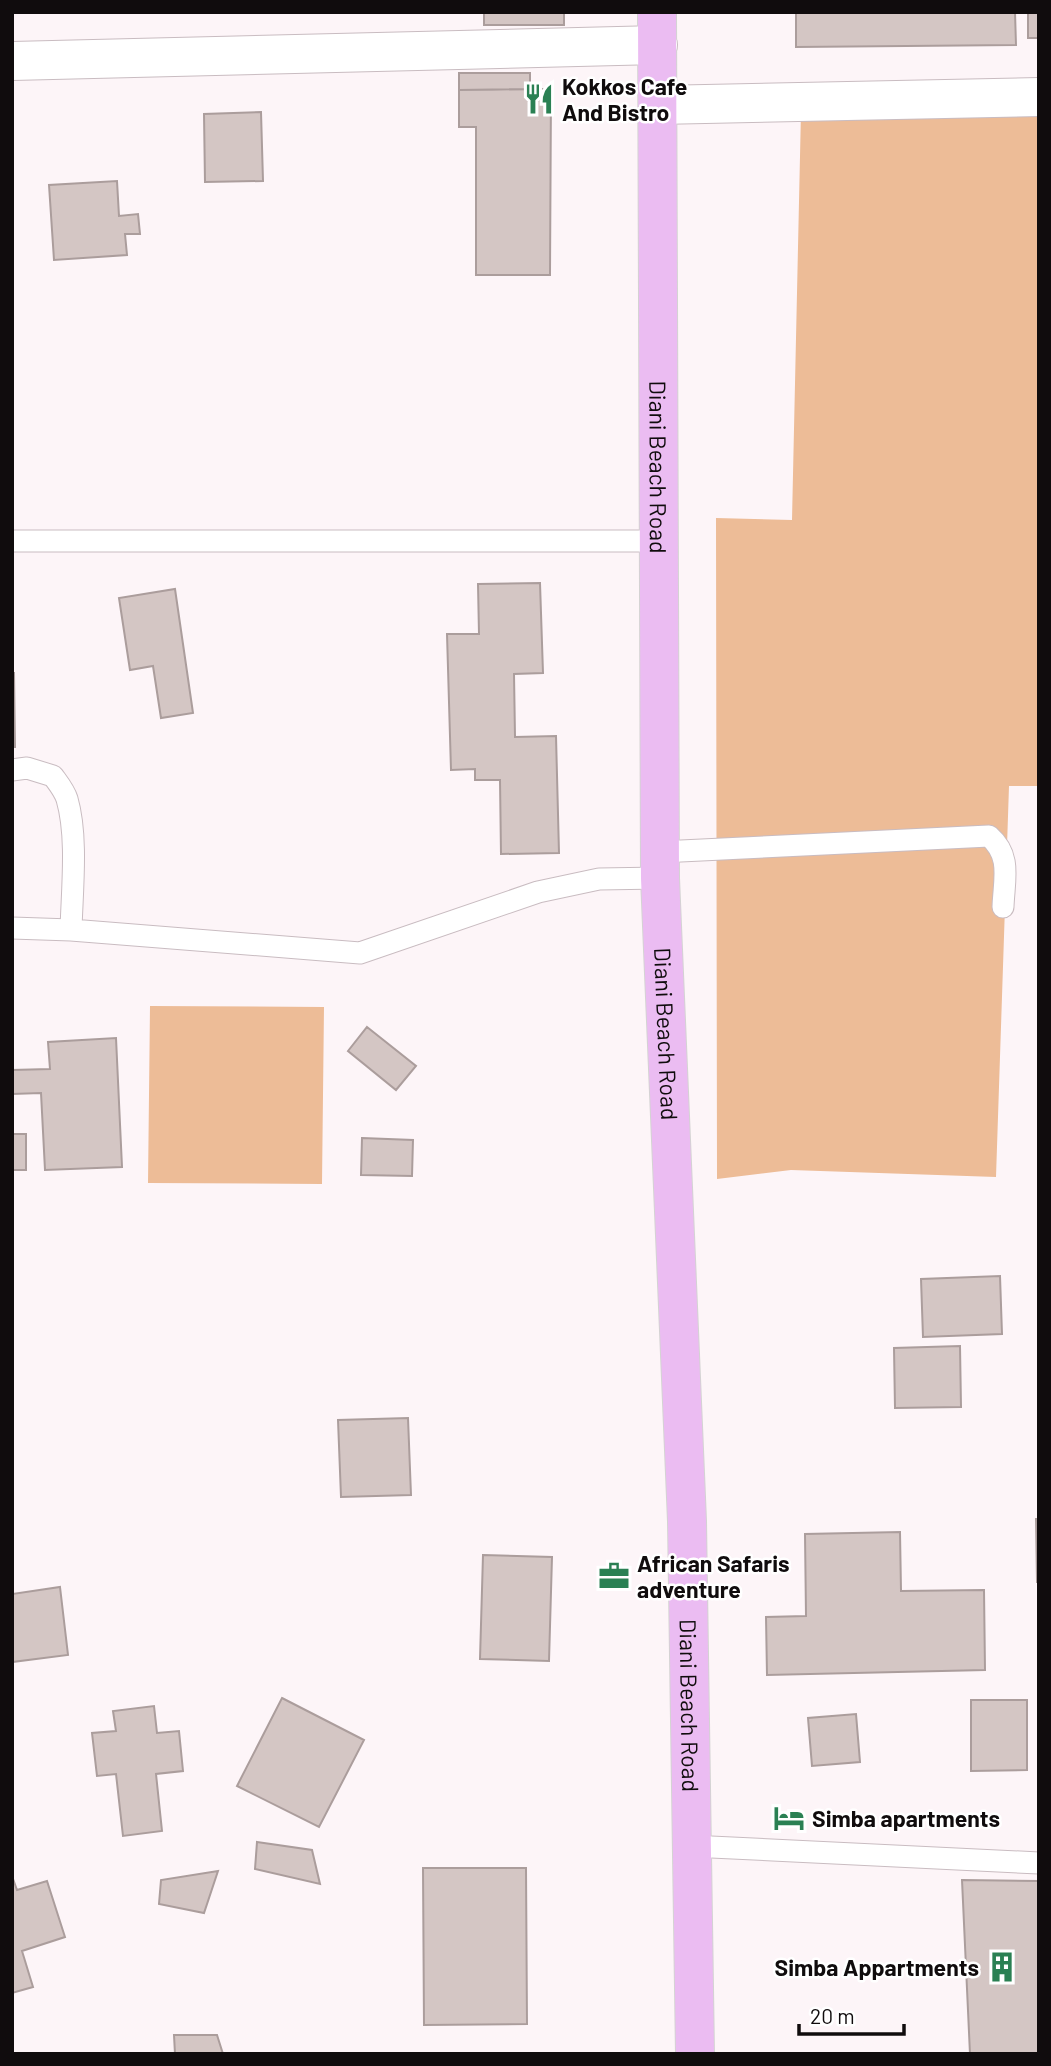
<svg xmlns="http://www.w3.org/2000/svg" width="1051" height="2066" viewBox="0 0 1051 2066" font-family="Barlow,sans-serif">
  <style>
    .green { fill: #edbc97 }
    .building { fill: #d4c6c4; stroke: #ab9d9c; stroke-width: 2 }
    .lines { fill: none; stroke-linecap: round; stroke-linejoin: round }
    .lane-casing { stroke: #c9bcc1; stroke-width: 23 }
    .street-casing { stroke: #c9bcc1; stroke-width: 40 }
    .primary-casing { stroke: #d4d3d3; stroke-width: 40 }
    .lane { stroke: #fff; stroke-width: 21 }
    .street { stroke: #fff; stroke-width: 38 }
    .primary { stroke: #ebbcf2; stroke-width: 38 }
    .labels { text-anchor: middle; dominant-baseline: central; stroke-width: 5; stroke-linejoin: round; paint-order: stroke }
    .poi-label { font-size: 23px; font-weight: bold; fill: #100c0d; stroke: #fff; text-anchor: start }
    .street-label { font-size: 23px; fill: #100c0d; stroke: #fff }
  </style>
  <rect width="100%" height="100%" fill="#fdf5f8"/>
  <path class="green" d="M1039 106V786H1009L996 1177 791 1170 717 1179 716 518 792 520 801 111Z
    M150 1006 324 1007 322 1184 148 1183Z"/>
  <path class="building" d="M484 12H564V25H484Z
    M796 12H1015L1016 45 796 47Z
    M1028 12H1039V38H1028Z
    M459 73H530V89L459 90Z
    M551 89 550 275H476V127H459V90Z
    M261 112 263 181 205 182 204 114Z
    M117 181 119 216 138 214 140 234H125L127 255 54 260 49 185Z
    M540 583 543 673 514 674 515 737 556 736 559 853 501 854 500 780H475V769L451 770 447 634H479L478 584Z
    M175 589 193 713 161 718 153 666 130 670 119 598Z
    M12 673H14L15 747H12Z
    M367 1027 416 1066 396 1090 348 1051Z
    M116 1038 122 1167 45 1170 41 1093 12 1094V1070L50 1069 48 1042Z
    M12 1134H26V1170H12Z
    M362 1138 413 1140 412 1176 361 1175Z
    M1000 1276 1002 1334 923 1337 921 1279Z
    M960 1346 961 1407 895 1408 894 1348Z
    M408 1418 411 1495 341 1497 338 1420Z
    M1036 1519H1039V1582H1037Z
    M900 1532 901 1591 984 1590 985 1670 767 1675 766 1617 806 1616 805 1534Z
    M483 1555 552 1557 549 1661 480 1659Z
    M60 1587 68 1655 12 1662V1594Z
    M282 1698 364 1740 319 1827 237 1786Z
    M971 1700H1027V1770L971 1771Z
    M154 1706 157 1733 179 1731 183 1771 156 1774 162 1831 123 1836 116 1774 97 1776 92 1733 116 1731 113 1711Z
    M856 1714 860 1762 812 1766 808 1718Z
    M257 1842 312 1850 320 1884 255 1869Z
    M423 1868H526L527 2024 424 2025Z
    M218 1871 204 1913 159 1904 161 1880Z
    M12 1876 17 1890 47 1881 65 1937 22 1951 33 1987 12 1993Z
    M962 1880 1039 1881V2054H970Z
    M174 2035H217L223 2054H175Z"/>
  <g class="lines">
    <g class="lane-casing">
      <path id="lane" d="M12 541H658
        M12 770 27 768 53 776C58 783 64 790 67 799 78 837 72 890 71 930
        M660 852 989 836C1012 856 1004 879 1003 907
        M12 928 71 930 360 953 538 892 599 879 660 878
        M690 1846 1039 1863"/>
    </g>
    <g class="street-casing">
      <path id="street" d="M12 61 658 45
        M658 105 1039 97"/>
    </g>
    <g class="primary-casing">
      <g id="primary">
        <path id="s1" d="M657 12 660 878 687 1521 695 2054"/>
      </g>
    </g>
    <use href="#lane" class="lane"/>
    <use href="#street" class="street"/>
    <use href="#primary" class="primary"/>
  </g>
  <defs>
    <g id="restaurant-bare" transform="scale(2.415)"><path d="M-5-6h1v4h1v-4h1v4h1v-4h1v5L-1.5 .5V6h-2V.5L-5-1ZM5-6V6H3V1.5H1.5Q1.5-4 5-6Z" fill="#2a8053" stroke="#fff" stroke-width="2.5" paint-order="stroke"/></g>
    <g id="office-bare" transform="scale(2.415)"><path d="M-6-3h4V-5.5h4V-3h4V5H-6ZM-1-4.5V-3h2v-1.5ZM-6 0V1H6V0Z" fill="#2a8053" stroke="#fff" stroke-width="2.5" paint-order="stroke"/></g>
    <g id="hotel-bare" transform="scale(2.415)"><path d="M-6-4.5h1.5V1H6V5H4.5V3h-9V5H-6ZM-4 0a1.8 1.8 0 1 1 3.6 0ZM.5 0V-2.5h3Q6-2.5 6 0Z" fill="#2a8053" stroke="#fff" stroke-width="2.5" paint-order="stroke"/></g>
    <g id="building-bare" transform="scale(2.415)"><path d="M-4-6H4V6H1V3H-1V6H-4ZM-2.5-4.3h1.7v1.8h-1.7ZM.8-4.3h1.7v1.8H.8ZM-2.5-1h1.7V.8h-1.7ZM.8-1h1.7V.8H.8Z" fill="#2a8053" stroke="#fff" stroke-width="2.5" paint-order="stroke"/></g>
  </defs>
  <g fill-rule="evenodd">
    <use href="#restaurant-bare" x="539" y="99"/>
    <use href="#office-bare" x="614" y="1576"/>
    <use href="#hotel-bare" x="789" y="1818"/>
    <use href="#building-bare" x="1002" y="1967"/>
  </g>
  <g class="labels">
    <g class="poi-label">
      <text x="562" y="86">Kokkos Cafe<tspan x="562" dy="26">And Bistro</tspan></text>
      <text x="637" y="1563">African Safaris<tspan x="637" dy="26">adventure</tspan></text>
      <text x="812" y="1818">Simba apartments</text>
      <text x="979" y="1967" text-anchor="end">Simba Appartments</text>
    </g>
    <g class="street-label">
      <text stroke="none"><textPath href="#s1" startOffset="455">Diani Beach Road</textPath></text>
      <text stroke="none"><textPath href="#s1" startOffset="1022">Diani Beach Road</textPath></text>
      <text stroke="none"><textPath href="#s1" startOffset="1694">Diani Beach Road</textPath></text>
    </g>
  </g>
  <rect width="1051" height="2066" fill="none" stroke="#100c0d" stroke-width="28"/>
  <path d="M799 2024v10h105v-10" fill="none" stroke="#100c0d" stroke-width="3.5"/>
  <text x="810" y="2024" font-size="21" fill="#100c0d" stroke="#ffffff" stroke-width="5" paint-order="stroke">20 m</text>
</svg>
